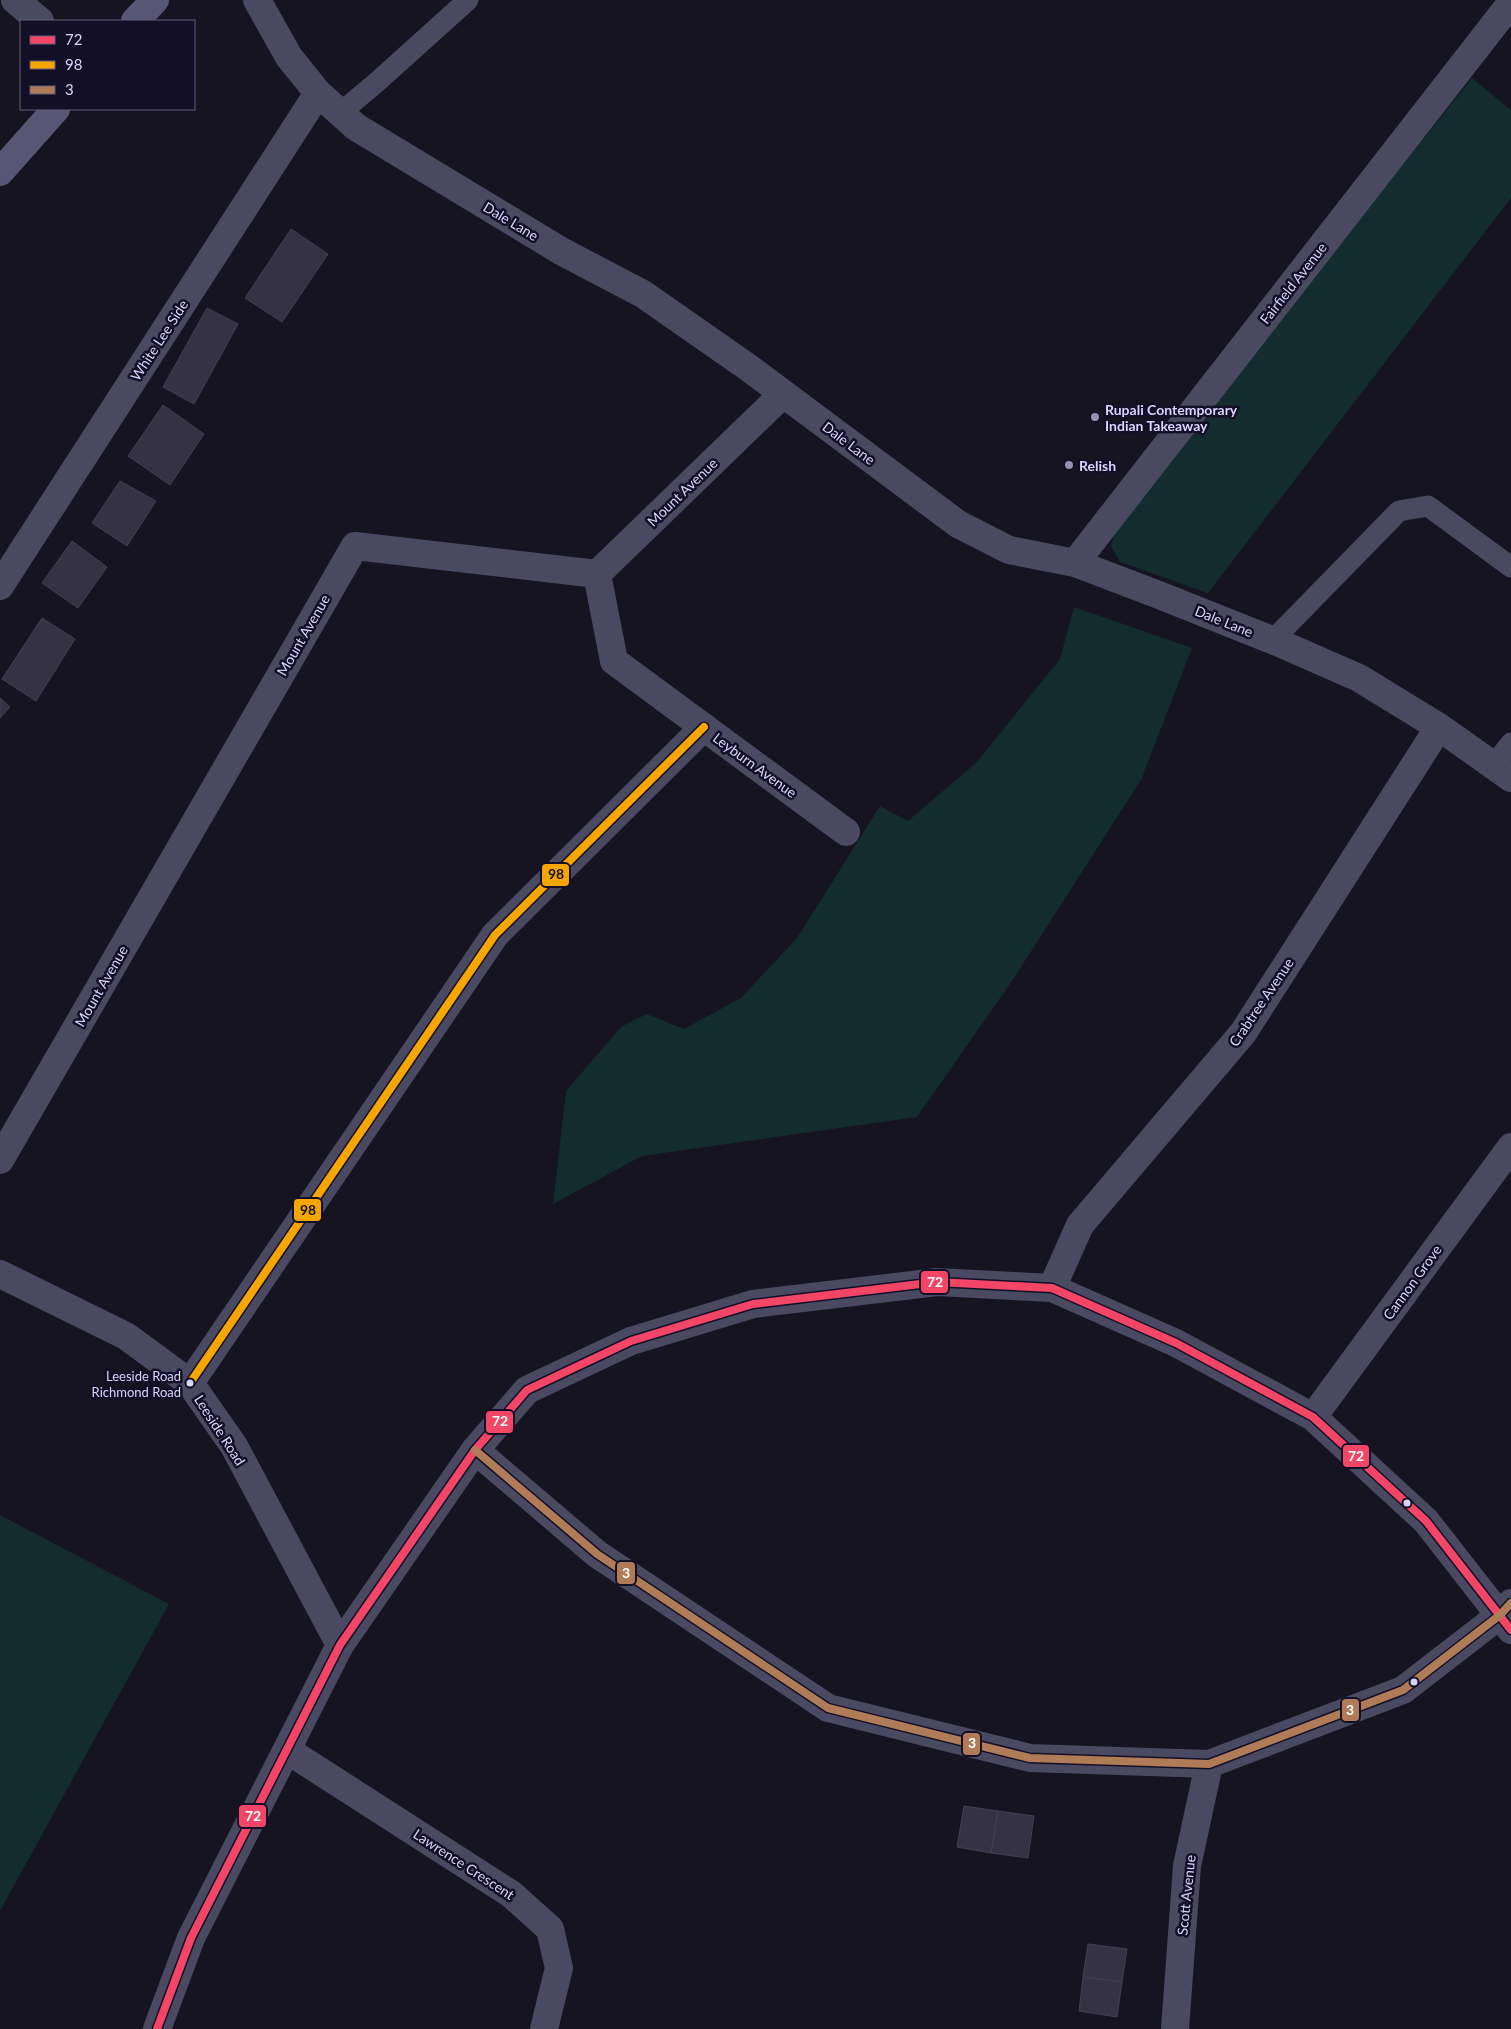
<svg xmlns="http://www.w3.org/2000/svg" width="1511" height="2029" viewBox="0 0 1511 2029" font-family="Lato,sans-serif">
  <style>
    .green { fill: #132c2d }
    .building { fill: #343243; stroke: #433f54 }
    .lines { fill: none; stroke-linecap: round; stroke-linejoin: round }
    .lane { stroke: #4a4962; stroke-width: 21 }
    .street { stroke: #4a4962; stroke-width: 28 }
    .secondary { stroke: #575674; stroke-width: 28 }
    .bus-1-casing { stroke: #130f26; stroke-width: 11 }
    .bus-2-casing { stroke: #130f26; stroke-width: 11 }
    .bus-3-casing { stroke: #130f26; stroke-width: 11 }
    .bus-1 { stroke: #f34667; stroke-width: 8 }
    .bus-2 { stroke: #f7a600; stroke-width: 8 }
    .bus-3 { stroke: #b07c57; stroke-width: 8 }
    .poi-dot { fill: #9591b1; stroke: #130f26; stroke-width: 2 }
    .bus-dot { fill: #d9d4ff; stroke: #130f26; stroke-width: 2 }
    .labels { text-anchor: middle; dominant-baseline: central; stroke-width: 5; stroke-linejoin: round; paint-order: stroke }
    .bus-label { font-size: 13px; fill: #d9d4ff; stroke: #130f26; text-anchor: end }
    .street-label { font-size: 14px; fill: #d9d4ff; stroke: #130f26 }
    .poi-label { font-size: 14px; font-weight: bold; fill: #d9d4ff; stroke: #130f26; text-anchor: start }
    .line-badge { stroke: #130f26; stroke-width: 2 }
    .badge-label { font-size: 14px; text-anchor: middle; font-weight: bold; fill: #fff }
    .pale-badge-label { font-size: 14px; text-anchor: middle; font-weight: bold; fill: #111 }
  </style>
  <rect width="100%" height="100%" fill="#161421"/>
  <path class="green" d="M1472 78 1511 110V198L1208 593 1120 562 1111 546 1117 524Z
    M1074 607 1192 648 1141 780 1012 981 917 1117 642 1156 553 1204 566 1091 621 1027 647 1014 684 1029 741 998 797 938 880 806 908 821 977 762 1060 659Z
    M0 1515 169 1604 0 1911Z"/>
  <path class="building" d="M291 229 328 254 282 322 245 298Z
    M207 308 238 324 194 404 163 387Z
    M163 405 204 434 170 485 128 456Z
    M120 481 156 501 127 546 92 523Z
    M72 541 107 567 78 608 42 583Z
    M42 618 75 639 36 701 2 679Z
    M0 698 10 707 0 718Z
    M964 1806 998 1811 991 1853 957 1847Z
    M998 1811 1034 1816 1028 1858 991 1853Z
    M1088 1944 1127 1949 1122 1982 1083 1977Z
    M1083 1977 1122 1982 1117 2017 1079 2011Z"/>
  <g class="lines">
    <path class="lane" d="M340 113 377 82 468 0
      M1273 640 1399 511 1428 506 1511 567
      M1493 766 1511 743"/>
    <path class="street" d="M15 0 40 21
      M257 0 289 57 318 93 356 127 561 251 643 294 749 368 958 524 1009 550 1075 563 1159 595 1277 642 1359 678 1439 727 1511 778
      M1075 563 1511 3
      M597 574 614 661 846 832
      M0 586 318 93
      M0 1160 355 546 597 574 783 394
      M0 1274 126 1336 190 1383 234 1446 340 1645
      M1052 1288 1080 1225 1243 1033 1439 727
      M190 1383 495 935 704 727
      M1313 1417 1511 1147
      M475 1450 597 1554 828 1708 1030 1758 1209 1764 1403 1690 1500 1615 1511 1603
      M287 1750 511 1894 550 1929 559 1968 544 2029
      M157 2029 191 1938 340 1645 475 1450 527 1390 631 1341 753 1304 937 1282 1052 1288 1176 1343 1313 1417 1426 1521 1511 1630
      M1175 2029 1187 1866 1209 1764"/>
    <path class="secondary" d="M135 21 155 0
      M0 172 56 109"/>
    <g class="bus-1-casing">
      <path id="bus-1" d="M157 2029 191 1938 340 1645 475 1450 527 1390 631 1341 753 1304 937 1282 1052 1288 1176 1343 1313 1417 1426 1521 1511 1630"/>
    </g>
    <g class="bus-2-casing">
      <path id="bus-2" d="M190 1383 495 935 704 727"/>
    </g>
    <g class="bus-3-casing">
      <path id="bus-3" d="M475 1450 597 1554 828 1708 1030 1758 1209 1764 1403 1690 1500 1615 1511 1603"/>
    </g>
    <use href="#bus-1" class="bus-1"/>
    <use href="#bus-2" class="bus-2"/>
    <use href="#bus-3" class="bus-3"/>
  </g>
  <g class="poi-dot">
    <circle cx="1095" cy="417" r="5"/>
    <circle cx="1069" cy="465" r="5"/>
  </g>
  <g class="bus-dot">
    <circle cx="190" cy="1383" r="4.5"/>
    <circle cx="1407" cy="1503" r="4.5"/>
    <circle cx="1414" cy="1682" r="4.5"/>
  </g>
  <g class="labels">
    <g class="bus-label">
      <text x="181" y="1376">Leeside Road<tspan x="181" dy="16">Richmond Road</tspan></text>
    </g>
    <g class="street-label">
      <text transform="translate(511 221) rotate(31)">Dale Lane</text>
      <text transform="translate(1293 283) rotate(-52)">Fairfield Avenue</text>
      <text transform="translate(159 340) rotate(-57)">White Lee Side</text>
      <text transform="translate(849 443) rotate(37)">Dale Lane</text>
      <text transform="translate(682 492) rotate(-44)">Mount Avenue</text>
      <text transform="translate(1224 621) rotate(22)">Dale Lane</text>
      <text transform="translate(303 635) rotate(-60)">Mount Avenue</text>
      <text transform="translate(755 765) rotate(36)">Leyburn Avenue</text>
      <text transform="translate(101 986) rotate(-60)">Mount Avenue</text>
      <text transform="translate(1261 1002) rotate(-56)">Crabtree Avenue</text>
      <text transform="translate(1412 1282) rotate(-54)">Cannon Grove</text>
      <text transform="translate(220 1430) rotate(57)">Leeside Road</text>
      <text transform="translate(464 1864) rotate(33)">Lawrence Crescent</text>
      <text transform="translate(1186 1895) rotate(-84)">Scott Avenue</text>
    </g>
    <g class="poi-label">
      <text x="1105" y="409">Rupali Contemporary<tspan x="1105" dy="16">Indian Takeaway</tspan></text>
      <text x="1079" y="465">Relish</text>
    </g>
  </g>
  <g class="line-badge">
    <rect x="541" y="863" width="29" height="24" rx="5" fill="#f7a600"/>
    <rect x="293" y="1198" width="29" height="24" rx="5" fill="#f7a600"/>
    <rect x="920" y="1270" width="29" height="24" rx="5" fill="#f34667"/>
    <rect x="485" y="1410" width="29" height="24" rx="5" fill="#f34667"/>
    <rect x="1342" y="1444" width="28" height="24" rx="5" fill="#f34667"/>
    <rect x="616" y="1561" width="20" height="24" rx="5" fill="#b07c57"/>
    <rect x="1341" y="1698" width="19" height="24" rx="5" fill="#b07c57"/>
    <rect x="962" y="1732" width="19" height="24" rx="5" fill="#b07c57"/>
    <rect x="238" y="1804" width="29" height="24" rx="5" fill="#f34667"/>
  </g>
  <g class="badge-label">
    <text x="935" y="1287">72</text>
    <text x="500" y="1426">72</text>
    <text x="1356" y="1461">72</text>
    <text x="626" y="1578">3</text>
    <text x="1350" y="1715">3</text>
    <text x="972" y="1748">3</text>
    <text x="253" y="1821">72</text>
  </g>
  <g class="pale-badge-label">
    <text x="556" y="879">98</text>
    <text x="308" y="1215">98</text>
  </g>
  <rect x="20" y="20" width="175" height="90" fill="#130f26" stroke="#625e7d"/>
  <rect x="30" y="36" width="25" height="8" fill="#f34667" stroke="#625e7d"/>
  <text x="65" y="45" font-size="15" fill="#d9d4ff">72</text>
  <rect x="30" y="61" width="25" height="8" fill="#f7a600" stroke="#625e7d"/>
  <text x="65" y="70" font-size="15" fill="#d9d4ff">98</text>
  <rect x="30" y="86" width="25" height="8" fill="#b07c57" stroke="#625e7d"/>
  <text x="65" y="95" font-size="15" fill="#d9d4ff">3</text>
</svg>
